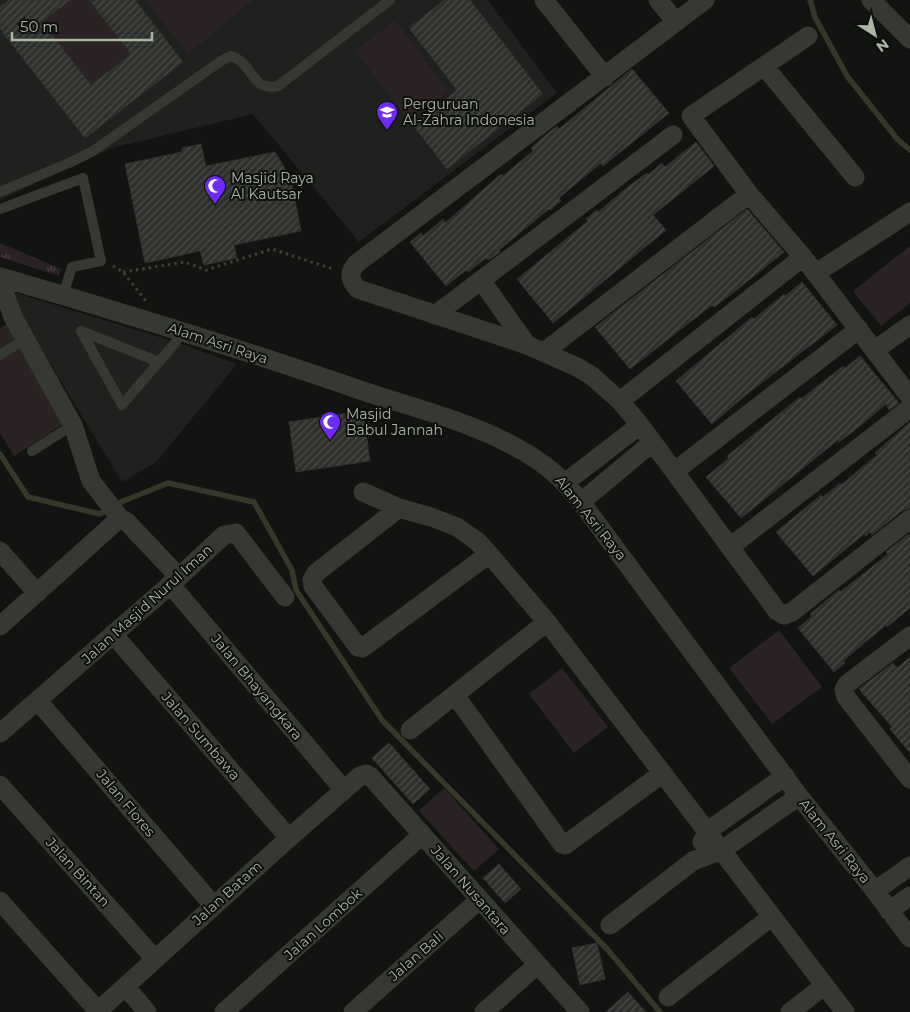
<svg xmlns="http://www.w3.org/2000/svg" width="910" height="1012" viewBox="0 0 910 1012" font-family="Montserrat,sans-serif">
  <style>
    .built { fill: #1f211e }
    .grass { fill: #2b2224 }
    .park { fill: url(#park-tufts) }
    .lines { fill: none; stroke-linecap: round; stroke-linejoin: round }
    .stream { stroke: #363728; stroke-width: 5.5 }
    .building { fill: url(#building-hatch); stroke: #2d302c }
    .path { stroke: #3d4039; stroke-width: 3; stroke-dasharray: 2.5 4; stroke-linecap: butt }
    .lane { stroke: #363933; stroke-width: 10 }
    .street { stroke: #363933; stroke-width: 19 }
    .labels { text-anchor: middle; dominant-baseline: central; stroke-width: 4; stroke-linejoin: round; paint-order: stroke }
    .poi-label { font-size: 14px; fill: #aeb4a3; stroke: #0d0f0d; text-anchor: start }
    .street-label { font-size: 14px; fill: #aeb4a3; stroke: #0d0f0d }
  </style>
  <defs>
    <pattern id="park-tufts" width="24" height="20" patternUnits="userSpaceOnUse" patternTransform="scale(1.25)"><rect width="24" height="20" fill="#2b2224"/><path d="M3 7l-1-3M5 7V3M7 7l1-3M15 17l-1-3M17 17v-4M19 17l1-3" fill="none" stroke="#474041"/></pattern>
    <pattern id="building-hatch" width="6" height="6" patternUnits="userSpaceOnUse" patternTransform="scale(1.25)"><rect width="6" height="6" fill="#2e302d"/><path d="M-1 1l2-2M0 6l6-6M5 7l2-2" fill="none" stroke="#4a4c48"/></pattern>
  </defs>
  <rect width="100%" height="100%" fill="#121412"/>
  <path class="built" d="M0 0H488L557 93 359 242 253 114 112 148 0 200Z
    M16 293 176 342 237 364 156 462 122 482 21 316Z"/>
  <path class="grass" d="M70 0H89L131 54 91 85 42 22Z
    M145 0H253L188 54Z
    M395 20 449 91 409 121 355 51Z
    M910 246V303L881 326 853 291Z
    M10 322 65 423 14 456 0 433V328Z
    M779 630 822 687 772 724 729 668Z
    M562 668 608 727 574 753 529 694Z
    M444 788 499 849 474 871 419 811Z"/>
  <path class="park" d="M0 243 61 269 59 276 0 257Z"/>
  <g class="lines">
    <path class="stream" d="M810 0 815 17 847 76 898 140 910 150
      M0 454 28 497 100 514 121 502 168 483 254 502 292 570 296 590 382 720 608 950 660 1012"/>
  </g>
  <path class="building" d="M9 0H70L42 22 91 85 131 54 89 0H135L183 62 85 138 0 29V7Z
    M444 0H470L543 94 447 169 413 125 457 90 409 28Z
    M632 69 669 113 603 166 601 163 578 182 559 198 561 201 550 210 549 209 499 250 500 252 497 254 489 260 486 258 468 272 466 270 446 286 410 242 421 233 423 236 443 219 445 223 501 174 503 176 533 151 531 148 548 133 557 126 559 129Z
    M696 142 714 166 653 215 666 230 553 323 517 279 588 221 586 219 597 210 598 212 629 186 647 173 648 175 662 163 665 167Z
    M201 144 206 166 275 152 291 179 301 231 234 245 237 258 204 265 200 251 145 263 125 164 182 152V148Z
    M747 209 784 252 729 296 714 307 712 305 630 369 595 327Z
    M802 282 837 325 747 394 712 424 676 381 752 317 754 319 784 294 785 296Z
    M860 356 899 403 889 410 886 404 855 430 839 442 838 440 741 518 706 477 729 458 727 456 800 397 801 399 843 366 845 368Z
    M363 411 370 461 296 472 289 422Z
    M910 422V508L903 510 872 535 870 532 866 536 864 534 813 576 776 532 821 495 823 497 840 483 841 485 877 455 875 453Z
    M910 533V608L887 627 886 625 857 649 843 661 845 663 834 672 798 628 812 616 810 614 828 599 839 590 840 592 862 575 888 554 886 552Z
    M910 657V753L890 729 892 727 859 689 893 663 897 668Z
    M389 743 430 789 413 804 372 758Z
    M499 864 521 889 505 903 483 878Z
    M597 943 605 979 580 985 572 948Z
    M628 992 646 1012H606Z"/>
  <g class="lines">
    <path class="path" d="M113 266 123 272 146 301
      M123 272 185 262 206 270 272 249 330 268 334 265"/>
    <path class="lane" d="M0 192 69 163 93 151 221 61 231 56C254 63 250 92 278 86L390 0
      M0 209 83 178 101 261 72 267 63 295
      M0 355 25 339
      M159 362 81 331 122 405 176 342 180 331
      M32 451 73 425"/>
    <path class="street" d="M544 0 605 77
      M658 0 676 22
      M705 0 356 264C348 273 350 281 358 289L527 345 577 367 592 376 620 401 640 425 777 611 784 615 792 612 910 519
      M871 0 910 39
      M808 36 691 116 749 194 803 257 910 397
      M764 66 855 177
      M816 273 910 212
      M0 277C121 312 241 349 360 390 413 408 470 421 519 449 545 463 563 479 581 502L799 796 875 891 910 938
      M0 279 13 317 73 425 91 481 120 518
      M481 280 527 345
      M435 315 673 135
      M875 350 910 325
      M544 352 749 194
      M620 401 803 257
      M675 471 859 329
      M566 482 640 425
      M363 492 399 508 431 517 457 527 478 542 489 554 547 622 845 1012
      M581 502 653 442
      M399 508 316 573 312 580 313 586 358 647 362 648 365 646 489 554
      M730 547 910 408
      M0 551 37 593
      M170 584 344 790
      M0 626 120 518 127 522 179 577
      M113 634 289 838
      M910 636 847 684 844 690 846 697 910 779
      M455 695 562 844 565 845 663 773
      M38 701 213 905
      M410 730 547 622
      M0 733 179 577 224 535 236 533 285 597
      M0 785 155 959
      M702 842 708 831 785 776
      M875 891 910 866
      M0 901 98 1011
      M889 911 910 896
      M610 925 693 861 722 850 799 796
      M126 987 147 1012
      M668 997 771 917
      M97 1012 289 838 360 776 366 774 371 777 580 1012
      M224 1012 422 835
      M353 1012 479 900
      M484 1012 537 965
      M790 1012 824 986"/>
  </g>
  <defs>
    <g id="school-pin" transform="scale(1.125)"><path d="M0 17L-7.5 6A9.5 9.5 0 1 1 7.5 6Z" fill="#6d2bf3" stroke="#0d0f0d"/><path d="M0-5L7-2L0 1L-7-2ZM-4 1L0 2.5L4 1V4Q0 6-4 4Z" fill="#fff"/></g>
    <g id="mosque-pin" transform="scale(1.125)"><path d="M0 17L-7.5 6A9.5 9.5 0 1 1 7.5 6Z" fill="#6d2bf3" stroke="#0d0f0d"/><path d="M3.5-4.9A6 6 0 1 0 3.5 4.9A5 5 0 1 1 3.5-4.9Z" fill="#fff"/></g>
  </defs>
  <g fill-rule="evenodd">
    <use href="#school-pin" x="387" y="112"/>
    <use href="#mosque-pin" x="215" y="186"/>
    <use href="#mosque-pin" x="330" y="422"/>
  </g>
  <g class="labels">
    <g class="poi-label">
      <text x="403" y="104">Perguruan<tspan x="403" dy="16">Al-Zahra Indonesia</tspan></text>
      <text x="231" y="178">Masjid Raya<tspan x="231" dy="16">Al Kautsar</tspan></text>
      <text x="346" y="414">Masjid<tspan x="346" dy="16">Babul Jannah</tspan></text>
    </g>
    <g class="street-label">
      <text transform="translate(218 343) rotate(18)">Alam Asri Raya</text>
      <text transform="translate(591 518) rotate(51)">Alam Asri Raya</text>
      <text transform="translate(147 604) rotate(-42)">Jalan Masjid Nurul Iman</text>
      <text transform="translate(257 687) rotate(50)">Jalan Bhayangkara</text>
      <text transform="translate(201 736) rotate(49)">Jalan Sumbawa</text>
      <text transform="translate(126 803) rotate(50)">Jalan Flores</text>
      <text transform="translate(835 841) rotate(51)">Alam Asri Raya</text>
      <text transform="translate(78 872) rotate(48)">Jalan Bintan</text>
      <text transform="translate(471 890) rotate(49)">Jalan Nusantara</text>
      <text transform="translate(227 893) rotate(-42)">Jalan Batam</text>
      <text transform="translate(323 924) rotate(-42)">Jalan Lombok</text>
      <text transform="translate(416 956) rotate(-41)">Jalan Bali</text>
    </g>
  </g>
  <g transform="translate(875 35) rotate(144)" stroke="#0d0f0d" stroke-width="4" paint-order="stroke">
  <path d="M0-4L9 19L0 12L-9 19Z" fill="#aeb4a3"/>
  <text y="-8" font-size="14" font-weight="bold" text-anchor="middle" fill="#aeb4a3">N</text>
  </g>
  <path d="M12 32v8h140v-8" fill="none" stroke="#aeb4a3" stroke-width="2.5"/>
  <text x="20" y="32" font-size="15" fill="#aeb4a3" stroke="#0d0f0d" stroke-width="4" paint-order="stroke">50 m</text>
</svg>
